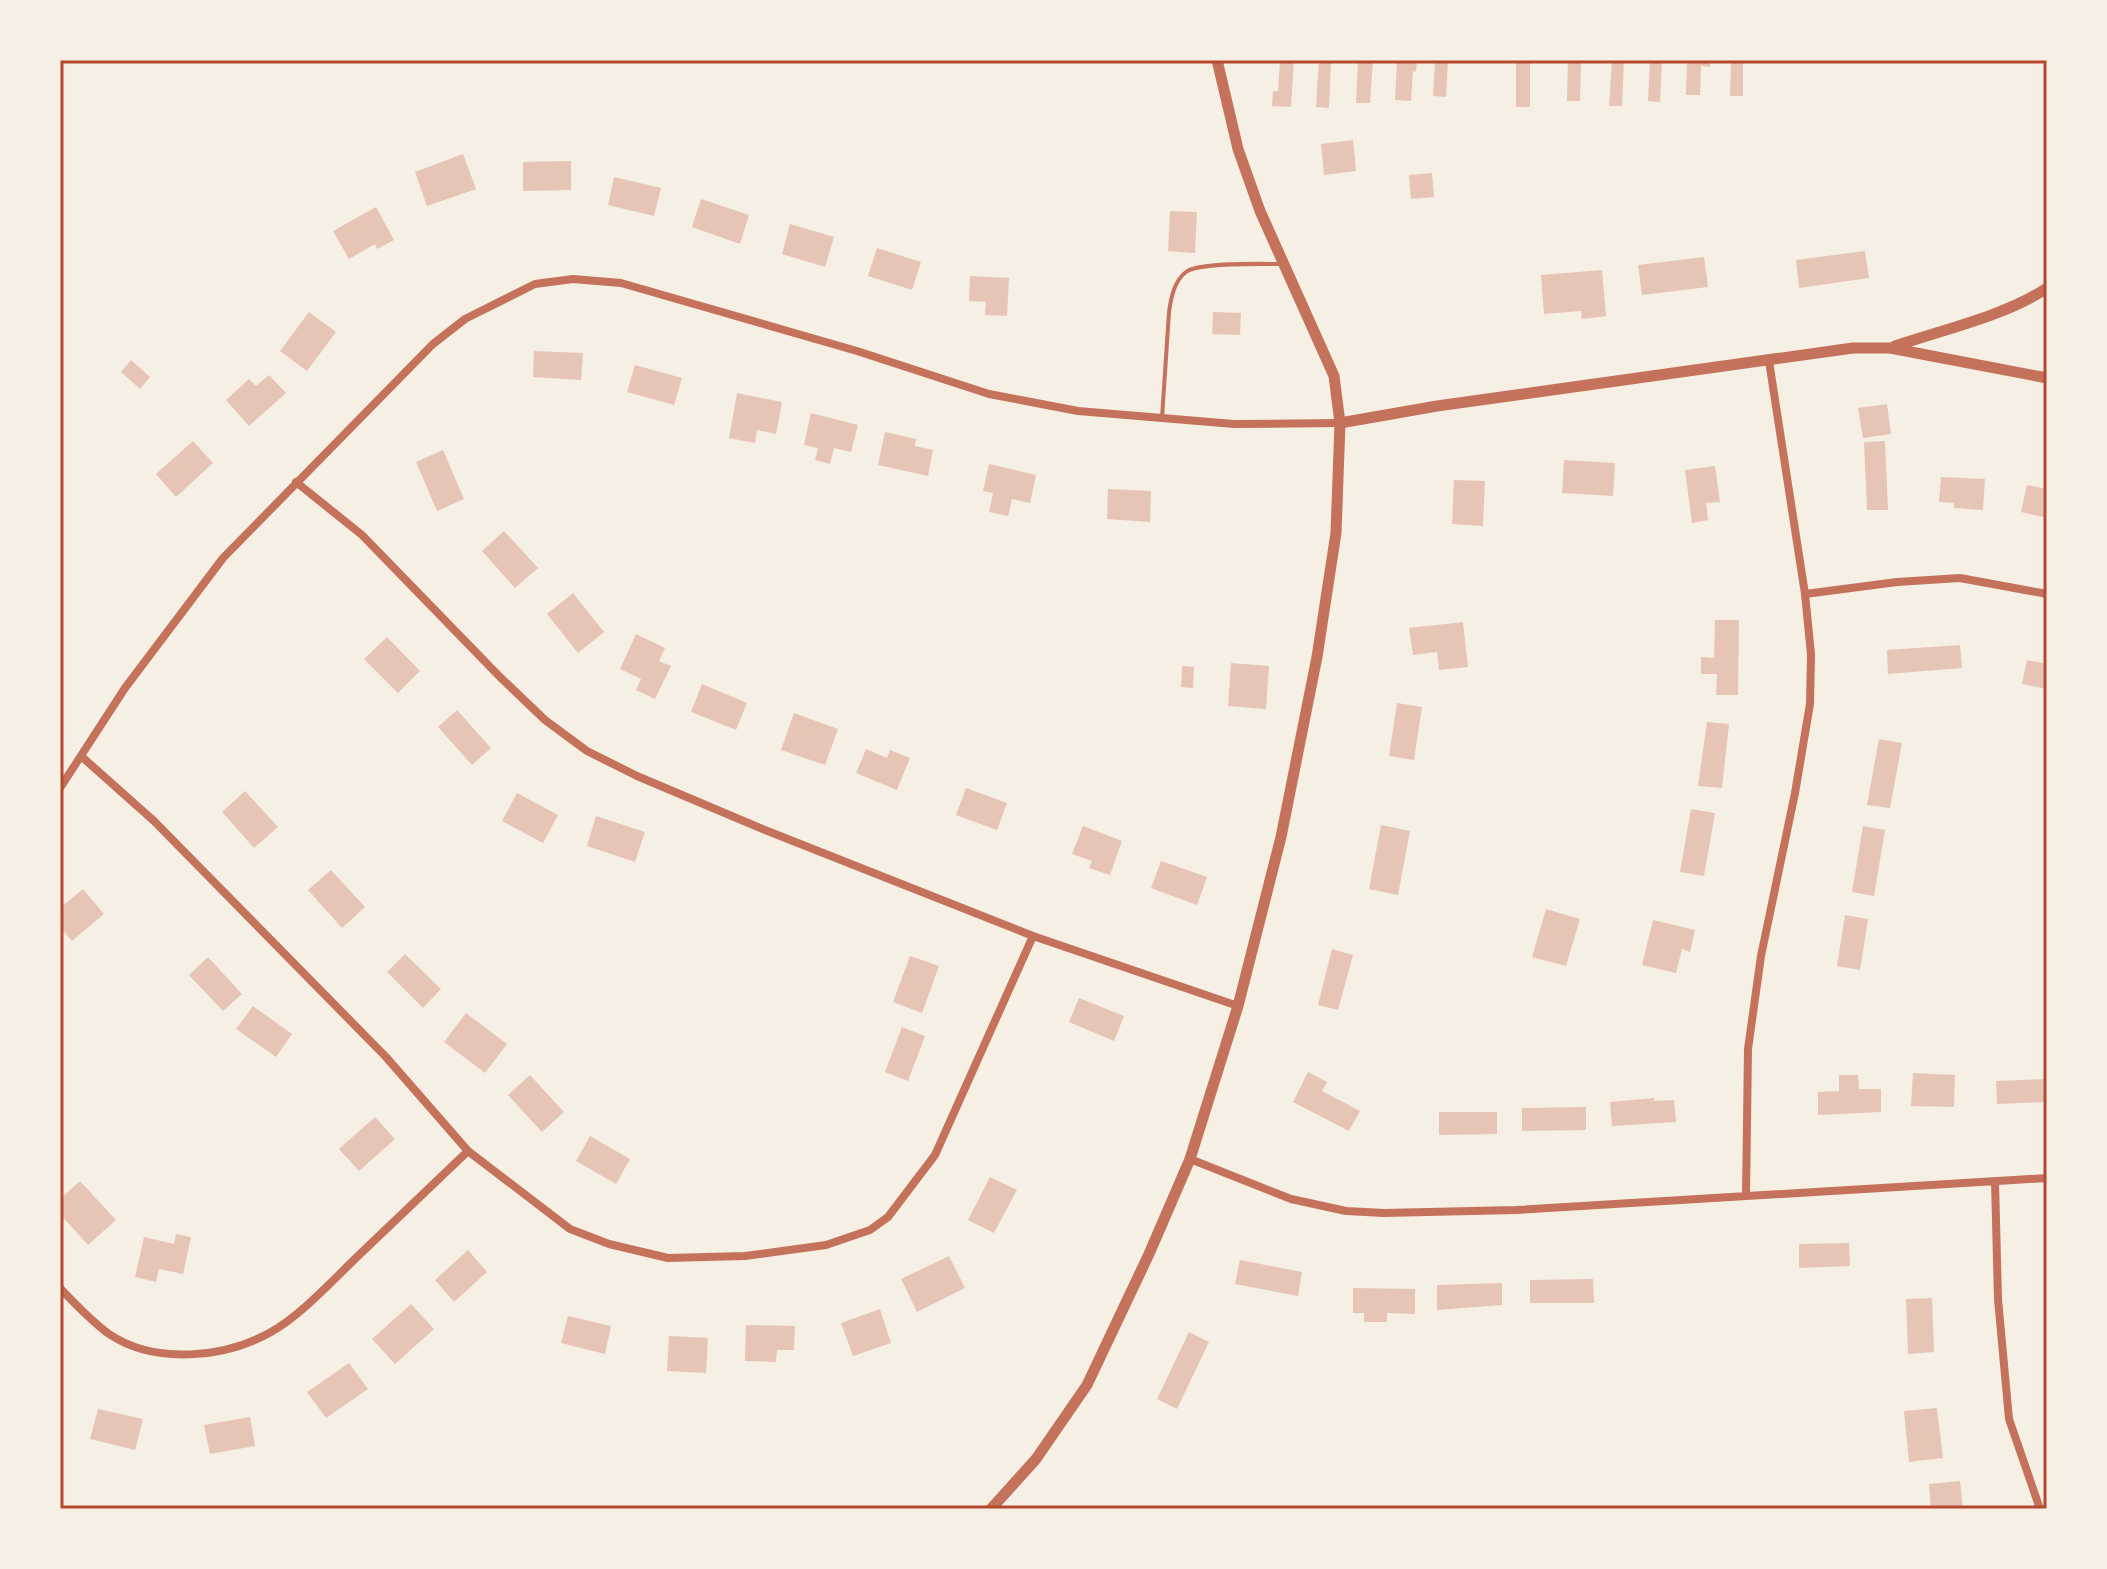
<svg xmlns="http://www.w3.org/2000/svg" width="2107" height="1569" viewBox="0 0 2107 1569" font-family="'Fira Sans',sans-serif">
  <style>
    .building { fill: #e6c5b7 }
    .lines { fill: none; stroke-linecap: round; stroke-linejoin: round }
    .service { stroke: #c5725c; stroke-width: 4 }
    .minor { stroke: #c5725c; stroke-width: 8 }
    .tertiary { stroke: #c5725c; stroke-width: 11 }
    .neatline { fill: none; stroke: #b5482f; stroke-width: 3 }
  </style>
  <rect width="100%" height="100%" fill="#f6efe4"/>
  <path class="building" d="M1280 60H1294L1291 107 1272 106 1273 91H1278Z
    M1319 60H1331L1329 108 1316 107Z
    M1358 60H1373L1370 103H1356Z
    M1397 60H1417L1416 72 1413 71 1411 101 1395 100Z
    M1435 60H1448L1446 97 1433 96Z
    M1516 60H1530V107H1516Z
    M1568 60H1581L1580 101H1567Z
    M1612 60H1624L1622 106H1609Z
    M1650 60H1662L1660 102 1648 101Z
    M1687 60H1710V67L1701 66 1700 95H1686Z
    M1731 60H1743V96H1730Z
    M1353 140 1356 171 1324 175 1321 144Z
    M463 154 476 189 427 206 415 172Z
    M571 161V190L523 191V162Z
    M1432 173 1434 197 1411 199 1409 175Z
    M614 177 661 188 654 216 608 205Z
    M701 199 749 215 740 244 692 227Z
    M376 207 394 240 377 249 375 244 349 259 333 231Z
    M1170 211 1197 212 1195 253 1168 251Z
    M790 224 834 237 825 267 782 254Z
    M877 248 921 262 912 290 868 276Z
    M1865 251 1869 278 1799 288 1796 260Z
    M1704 257 1708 287 1642 295 1638 265Z
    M1602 270 1606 316 1582 319 1581 311 1544 314 1541 275Z
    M970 276 1009 278 1007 316 985 315 986 302 969 301Z
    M309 312 336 332 307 371 280 351Z
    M1213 312 1241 313 1240 335 1212 334Z
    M534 351 583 353 581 380 533 377Z
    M131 360 150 377 140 389 121 372Z
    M635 365 682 378 674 405 627 392Z
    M269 375 286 393 249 426 226 400 249 379 256 386Z
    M737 393 782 402 776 434 757 430 755 443 729 438Z
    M1887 404 1891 434 1863 438 1858 408Z
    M811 413 858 425 851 452 834 448 830 464 815 460 818 448 804 445Z
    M885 432 916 439 915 446 933 450 928 476 878 465Z
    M193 441 213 463 176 497 156 474Z
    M1885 441 1888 510H1867L1864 442Z
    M443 450 464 499 437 511 416 462Z
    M1564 460 1615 463 1613 496 1562 493Z
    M989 464 1036 475 1030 503 1012 499 1008 516 989 512 993 493 983 491Z
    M1715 466 1720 502 1706 503 1708 520 1692 523 1685 470Z
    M1941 477 1985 479 1983 510 1954 508V503L1939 502Z
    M1454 480 1485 481 1483 526 1452 524Z
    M2027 485 2047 489V518L2021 512Z
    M1108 489 1151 491 1150 522 1107 519Z
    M504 531 538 568 515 588 482 551Z
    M573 593 604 632 578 653 547 614Z
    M1715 620H1739L1738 695H1716L1717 674H1701V657L1714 658Z
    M1463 622 1468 667 1439 670 1437 652 1413 655 1409 628Z
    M636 634 665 648 659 661 671 666 655 699 636 690 641 679 620 669Z
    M387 637 420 671 398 693 364 659Z
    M1960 645 1962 668 1888 674 1887 650Z
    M2027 660 2047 664V689L2022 684Z
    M1231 663 1269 666 1266 709 1228 706Z
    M1182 666 1194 667 1193 688 1181 687Z
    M702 684 747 703 736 730 691 712Z
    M1397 703 1422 707 1414 760 1389 756Z
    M457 710 491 748 472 765 438 727Z
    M794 713 838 729 825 765 781 750Z
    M1707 722 1729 724 1722 788 1698 786Z
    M1879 739 1902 743 1890 808 1867 805Z
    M866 749 887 758 890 750 910 758 897 790 856 773Z
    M966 788 1007 803 997 830 956 815Z
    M245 791 278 827 254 848 222 812Z
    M517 793 558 815 543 843 502 821Z
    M1691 809 1715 813 1704 876 1680 872Z
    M596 816 645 832 635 862 587 846Z
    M1381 825 1410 831 1398 895 1369 889Z
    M1083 826 1122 841 1110 875 1089 868 1092 861 1072 854Z
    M1863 826 1885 830 1874 896 1852 892Z
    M1161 861 1207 877 1197 905 1151 888Z
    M331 870 365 907 342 928 308 890Z
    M83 889 104 914 72 941 60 927V908Z
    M1546 909 1580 919 1566 966 1532 957Z
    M1845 915 1868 919 1860 970 1837 966Z
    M1653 920 1695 930 1690 952 1682 949 1676 973 1642 965Z
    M1332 949 1353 955 1338 1010 1318 1005Z
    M405 954 441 989 423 1008 387 972Z
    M910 956 939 966 922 1013 893 1002Z
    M208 957 242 994 223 1011 189 975Z
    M1079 998 1124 1016 1114 1041 1069 1022Z
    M253 1006 292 1034 276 1057 236 1029Z
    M466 1013 507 1044 485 1073 444 1042Z
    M902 1027 925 1036 908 1081 885 1072Z
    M1308 1072 1327 1082 1322 1091 1360 1111 1349 1131 1293 1102Z
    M1913 1073 1955 1075 1954 1107 1911 1106Z
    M530 1075 564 1112 542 1132 508 1095Z
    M1839 1075H1858L1859 1089H1881V1112L1818 1115V1092L1839 1091Z
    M2047 1079V1101L2045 1102 1997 1104 1996 1081Z
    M1654 1098V1101L1674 1100 1676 1122 1612 1126 1610 1102Z
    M1586 1107V1130L1522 1131V1108Z
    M1439 1112H1497V1134L1439 1135Z
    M375 1117 395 1139 359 1171 339 1149Z
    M590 1136 630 1159 616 1184 576 1161Z
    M990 1177 1017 1190 994 1233 968 1220Z
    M80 1181 116 1220 88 1245 60 1214V1199Z
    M176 1234 191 1237 183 1274 159 1269 156 1282 135 1277 144 1237 174 1244Z
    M1849 1243 1850 1266 1799 1268V1244Z
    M468 1250 487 1272 454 1302 435 1280Z
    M949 1256 965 1288 917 1312 901 1279Z
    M1240 1260 1302 1272 1298 1296 1235 1284Z
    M1593 1279 1594 1303H1530V1280Z
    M1502 1283V1305L1437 1310V1285Z
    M1353 1288 1415 1289V1314L1387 1313V1322H1364V1313H1353Z
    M1932 1298 1934 1352 1908 1354 1906 1299Z
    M411 1304 434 1329 395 1364 372 1339Z
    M880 1309 891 1343 853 1356 841 1323Z
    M568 1316 611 1326 605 1354 561 1343Z
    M746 1325 795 1326 794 1350H777L776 1362 745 1361Z
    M1189 1332 1209 1342 1177 1409 1157 1399Z
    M669 1336 708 1338 706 1373 667 1371Z
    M349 1363 368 1389 326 1418 307 1392Z
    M1937 1408 1943 1458 1909 1462 1904 1411Z
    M98 1409 143 1419 135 1450 90 1439Z
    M250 1417 255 1446 210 1454 204 1425Z
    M1960 1481 1963 1509H1931L1929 1484Z"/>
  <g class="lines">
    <path class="service" d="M1162 418 1169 312C1171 298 1174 281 1186 272 1198 262 1263 264 1281 264"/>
    <path class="minor" d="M296 482 362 535 500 677 545 720 587 751 637 776 765 830 1033 936 1238 1006
      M1805 594 1897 582 1960 578 2047 594
      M81 756 154 821 386 1057 468 1151 570 1229 609 1244 668 1258 745 1256 826 1245 870 1230 888 1217 935 1155 1033 936
      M60 788 125 688 223 558 433 344 465 319 535 284 573 279 621 283 857 351 989 394 1078 411 1234 424 1340 423
      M1190 1159 1291 1199 1346 1211 1384 1213 1516 1210 2047 1178
      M1995 1181 1998 1299 2009 1419 2040 1509
      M1746 1196 1748 1049 1761 956 1795 793 1810 704 1811 654 1805 594 1769 361
      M60 1288C75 1304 91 1321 109 1334 155 1365 225 1358 271 1332 301 1315 333 1280 358 1256 395 1221 431 1186 468 1151"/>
    <path class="tertiary" d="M1895 346C1942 330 2005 316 2047 288
      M1340 423 1437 406 1853 348H1890L2047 378
      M991 1509 1036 1459 1087 1385 1149 1254 1190 1159 1238 1006 1281 837 1317 657 1336 533 1340 423 1334 376 1260 211 1238 149 1217 60"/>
  </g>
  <rect width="2107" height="1569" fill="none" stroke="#f6efe4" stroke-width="124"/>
  <rect x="62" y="62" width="1983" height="1445" class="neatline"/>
</svg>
